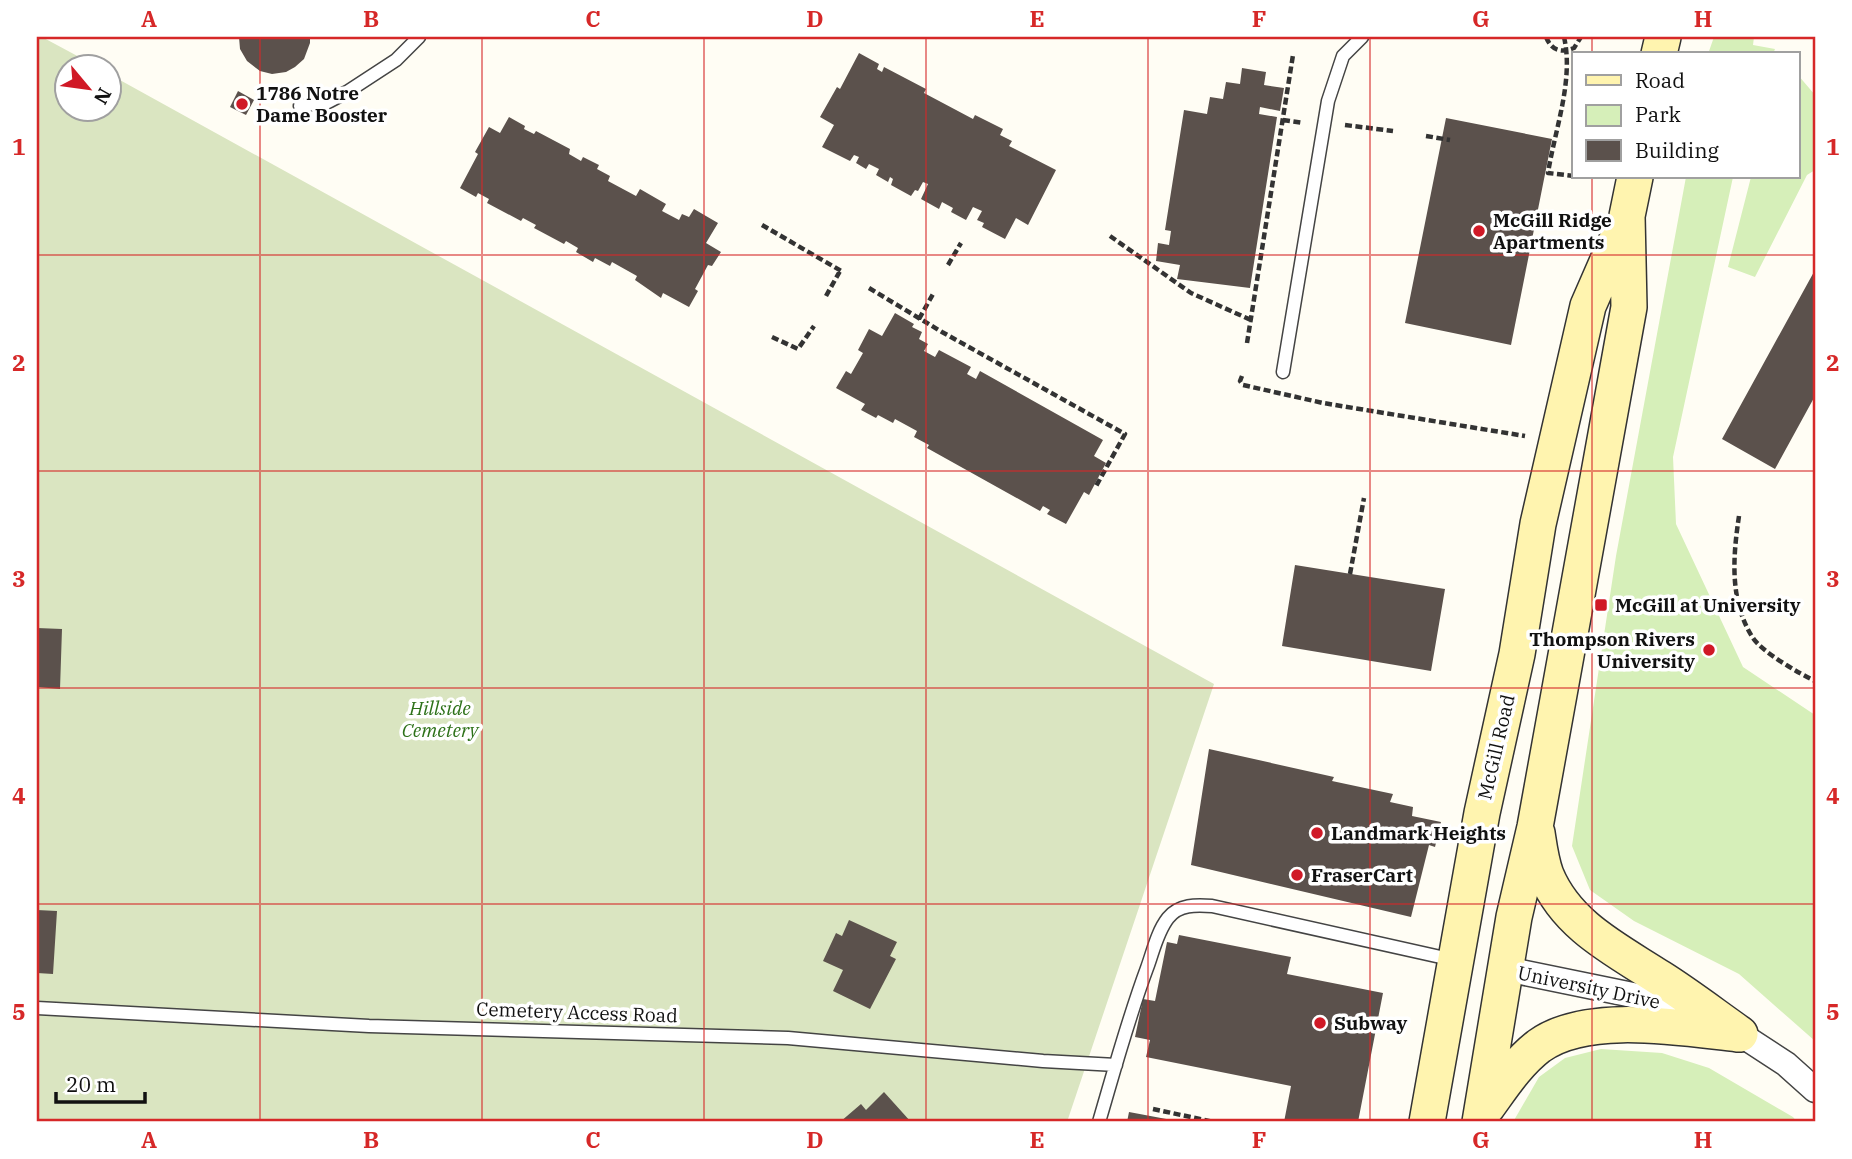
<svg xmlns="http://www.w3.org/2000/svg" width="1852" height="1159" viewBox="0 0 1852 1159" font-family="'IBM Plex Serif',serif">
  <style>
    .green { fill: #d6efb9 }
    .cemetery { fill: #dae5c1 }
    .building { fill: #5b514c }
    .lines { fill: none; stroke-linecap: round; stroke-linejoin: round }
    .lane-casing { stroke: #444; stroke-width: 15 }
    .street-casing { stroke: #444; stroke-width: 27 }
    .secondary-casing { stroke: #333; stroke-width: 38 }
    .path { stroke: #333; stroke-width: 4.5; stroke-dasharray: 7 3.5; stroke-linecap: butt }
    .lane { stroke: #fff; stroke-width: 12 }
    .street { stroke: #fff; stroke-width: 24 }
    .secondary { stroke: #fff4af; stroke-width: 35 }
    .grid { fill: none; stroke: #d62828; stroke-width: 2; stroke-opacity: 0.55 }
    .poi-dot { fill: #d01926; stroke: #fff; stroke-width: 2.5 }
    .labels { text-anchor: middle; dominant-baseline: central; stroke-width: 7; stroke-linejoin: round; paint-order: stroke }
    .poi-label { font-size: 19px; font-weight: bold; fill: #111; stroke: #fff; text-anchor: start }
    .park-label { font-size: 19px; font-style: italic; fill: #2d7119; stroke: #fff }
    .street-label { font-size: 19px; fill: #111; stroke: #fff }
    .neatline { fill: none; stroke: #d62828; stroke-width: 2.5 }
    .grid-label { font-size: 23px; text-anchor: middle; font-weight: bold; fill: #d62828 }
  </style>
  <rect width="100%" height="100%" fill="#fffdf4"/>
  <path class="green" d="M1714 37H1754L1753 45 1775 49 1773 54H1708Z
    M1798 75 1815 95V170L1807 175 1755 277 1728 267 1751 177H1798Z
    M1686 177H1733L1673 457 1676 524 1743 667 1815 715V1041L1739 974 1634 921 1590 890 1572 846 1616 556Z
    M1601 1049 1662 1053 1709 1068 1793 1117 1797 1122H1513L1539 1077 1565 1058Z"/>
  <path class="cemetery" d="M37 37H42L96 66H66V108H108L109 74 1214 684 1067 1122H37Z"/>
  <path class="building" d="M239 37H310V43L304 59 295 67 286 72 272 74 260 71 247 61 240 49Z
    M859 53 879 64 877 69 882 72 884 67 926 89 924 93 973 119 975 115 1003 129 1000 135 1012 141 1009 146 1056 170 1028 225 1016 218 1005 239 982 227 984 223 977 220 982 211 973 207 966 220 951 212 953 208 942 202 939 209 921 199 928 184 923 182 918 191 915 190 911 196 891 185 893 179 890 177 888 182 876 175 879 169 869 164 866 169 856 163 859 157 854 155 850 161 822 147 834 125 820 117 837 87 840 89Z
    M1242 68 1266 72 1264 85 1284 88 1280 111 1260 107 1259 114 1277 117 1250 288 1177 279 1180 265 1156 261 1158 243 1169 245 1171 231 1165 230 1184 110 1207 114 1210 97 1223 99 1226 82 1240 84Z
    M238 91 254 100 246 115 230 107Z
    M509 117 525 126 524 129 534 134 536 131 570 149 569 154 581 161 583 157 599 165 597 169 610 176 608 181 636 196 640 189 666 204 662 211 679 220 682 214 689 217 694 209 718 223 706 243 721 252 712 266 708 265 695 289 698 291 689 307 663 293 661 298 635 280 637 276 612 262 610 266 595 258 593 262 576 252 578 248 566 241 564 244 534 228 536 225 523 218 521 221 487 203 489 199 478 193 476 197 460 188 478 154 475 152 489 127 500 133Z
    M1446 118 1552 139 1511 345 1405 323Z
    M1815 270V396L1775 469 1722 439Z
    M895 313 914 324 912 327 922 332 919 339 928 344 924 351 935 357 939 350 971 367 967 374 976 379 980 371 1103 440 1094 456 1106 463 1089 495 1084 492 1066 524 1047 514 1050 510 1043 506 1040 511 927 448 929 445 914 437 917 431 895 419 893 423 878 415 876 418 861 410 865 404 836 388 846 371 851 374 863 353 858 350 869 329 882 336Z
    M1295 565 1445 589 1431 671 1282 646Z
    M37 628 62 629 60 689 37 687Z
    M1209 749 1334 777 1332 781 1393 794 1390 802 1413 807 1412 816 1441 822 1435 847 1429 845 1411 917 1191 865Z
    M37 910 57 911 53 974 37 973Z
    M849 920 897 942 890 956 896 959 870 1009 833 991 843 970 823 961 836 933 842 936Z
    M1179 935 1291 957 1287 974 1383 993 1358 1122H1284L1291 1086 1146 1057 1150 1040 1135 1037 1143 999 1155 1001 1167 942 1177 944Z
    M884 1092 911 1122H840L861 1104 866 1110Z
    M1129 1112 1177 1121V1122H1127Z"/>
  <g class="lines">
    <g class="lane-casing">
      <path id="lane" d="M300 106 328 102 347 92 396 60 419 37
        M1283 372 1328 101 1343 56 1362 37
        M37 1008 369 1026 788 1038 1043 1061 1116 1065
        M1099 1122C1114 1071 1128 1019 1147 968 1153 952 1157 932 1168 918 1179 904 1196 905 1212 906L1454 960"/>
    </g>
    <g class="street-casing">
      <path id="street" d="M1506 969 1657 1000 1740 1034 1786 1064 1815 1090"/>
    </g>
    <g class="secondary-casing">
      <path id="secondary" d="M1659 54 1663 37
        M1537 833C1539 846 1541 862 1546 875 1567 926 1617 950 1660 978 1687 995 1713 1015 1740 1034
        M1487 1107C1503 1085 1517 1063 1539 1046 1587 1011 1682 1028 1738 1034
        M1427 1122 1482 813 1517 654 1538 524 1588 306 1623 226
        M1480 1122 1514 917 1535 827 1629 307 1627 216 1635 177"/>
    </g>
    <path class="path" d="M1546 37C1552 51 1561 53 1574 48L1581 37
      M1564 37C1574 80 1555 129 1548 173L1574 176
      M1283 120 1303 123
      M1345 125 1393 131
      M1426 136 1450 140
      M762 225 843 272
      M1110 236 1191 293 1251 320
      M948 265 961 243
      M869 288 942 332 1125 434 1095 488
      M826 296 840 271
      M919 319 933 294
      M772 337 798 349 814 326
      M1247 343 1293 55
      M1242 376 1240 381 1243 385 1323 403 1525 436
      M1739 516C1733 556 1729 601 1753 638 1762 652 1800 674 1815 681
      M1350 574 1364 498
      M1153 1109 1214 1122"/>
    <use href="#lane" class="lane"/>
    <use href="#street" class="street"/>
    <use href="#secondary" class="secondary"/>
  </g>
  <path class="grid" d="M260 37V1122M482 37V1122M704 37V1122M926 37V1122M1148 37V1122M1370 37V1122M1592 37V54M1592 177V1122M37 255H1815M37 471H1815M37 688H1815M37 904H1815"/>
  <g class="poi-dot">
    <circle cx="242" cy="104" r="7"/>
    <circle cx="1479" cy="231" r="7"/>
    <rect x="1594" y="598" width="14" height="14" rx="3.5"/>
    <circle cx="1709" cy="650" r="7"/>
    <circle cx="1317" cy="833" r="7"/>
    <circle cx="1297" cy="875" r="7"/>
    <circle cx="1320" cy="1023" r="7"/>
  </g>
  <g class="labels">
    <g class="poi-label">
      <text x="256" y="93">1786 Notre<tspan x="256" dy="22">Dame Booster</tspan></text>
      <text x="1493" y="220">McGill Ridge<tspan x="1493" dy="22">Apartments</tspan></text>
      <text x="1615" y="605">McGill at University</text>
      <text x="1695" y="639" text-anchor="end">Thompson Rivers<tspan x="1695" dy="22">University</tspan></text>
      <text x="1331" y="833">Landmark Heights</text>
      <text x="1311" y="875">FraserCart</text>
      <text x="1334" y="1023">Subway</text>
    </g>
    <g class="park-label">
      <text x="440" y="708">Hillside<tspan x="440" dy="22">Cemetery</tspan></text>
    </g>
    <g class="street-label">
      <text transform="translate(1496 747) rotate(-77)">McGill Road</text>
      <text transform="translate(1589 987) rotate(12)">University Drive</text>
      <text transform="translate(577 1012) rotate(2)">Cemetery Access Road</text>
    </g>
  </g>
  <rect width="1852" height="1159" fill="none" stroke="#ffffff" stroke-width="77"/>
  <rect x="1572" y="52" width="228" height="126" fill="#ffffff" stroke="#a0a0a0" stroke-width="2"/>
  <rect x="1586" y="75" width="35" height="10" fill="#fff4af" stroke="#a0a0a0" stroke-width="2"/>
  <text x="1635" y="88" font-size="21" fill="#111111">Road</text>
  <rect x="1586" y="105" width="35" height="21" fill="#d6efb9" stroke="#a0a0a0" stroke-width="2"/>
  <text x="1635" y="122" font-size="21" fill="#111111">Park</text>
  <rect x="1586" y="140" width="35" height="21" fill="#5b514c" stroke="#a0a0a0" stroke-width="2"/>
  <text x="1635" y="158" font-size="21" fill="#111111">Building</text>
  <g transform="translate(88 88) rotate(119)"><circle r="33" fill="#ffffff" stroke="#a0a0a0" stroke-width="2"/>
  <path d="M0-5L12 26L0 18L-12 26Z" fill="#d01926"/>
  <text y="-10" font-size="19" font-weight="bold" text-anchor="middle" fill="#111111">N</text>
  </g>
  <path d="M56 1092v10h89v-10" fill="none" stroke="#111111" stroke-width="3.5"/>
  <text x="66" y="1092" font-size="21" fill="#111111" stroke="#ffffff" stroke-width="5" paint-order="stroke">20 m</text>
  <rect x="38" y="38" width="1776" height="1082" class="neatline"/>
  <g class="grid-label">
    <text x="149" y="27">A</text>
    <text x="371" y="27">B</text>
    <text x="593" y="27">C</text>
    <text x="815" y="27">D</text>
    <text x="1037" y="27">E</text>
    <text x="1259" y="27">F</text>
    <text x="1481" y="27">G</text>
    <text x="1703" y="27">H</text>
    <text x="19" y="155">1</text>
    <text x="1833" y="155">1</text>
    <text x="19" y="371">2</text>
    <text x="1833" y="371">2</text>
    <text x="19" y="587">3</text>
    <text x="1833" y="587">3</text>
    <text x="19" y="804">4</text>
    <text x="1833" y="804">4</text>
    <text x="19" y="1020">5</text>
    <text x="1833" y="1020">5</text>
    <text x="149" y="1148">A</text>
    <text x="371" y="1148">B</text>
    <text x="593" y="1148">C</text>
    <text x="815" y="1148">D</text>
    <text x="1037" y="1148">E</text>
    <text x="1259" y="1148">F</text>
    <text x="1481" y="1148">G</text>
    <text x="1703" y="1148">H</text>
  </g>
</svg>
